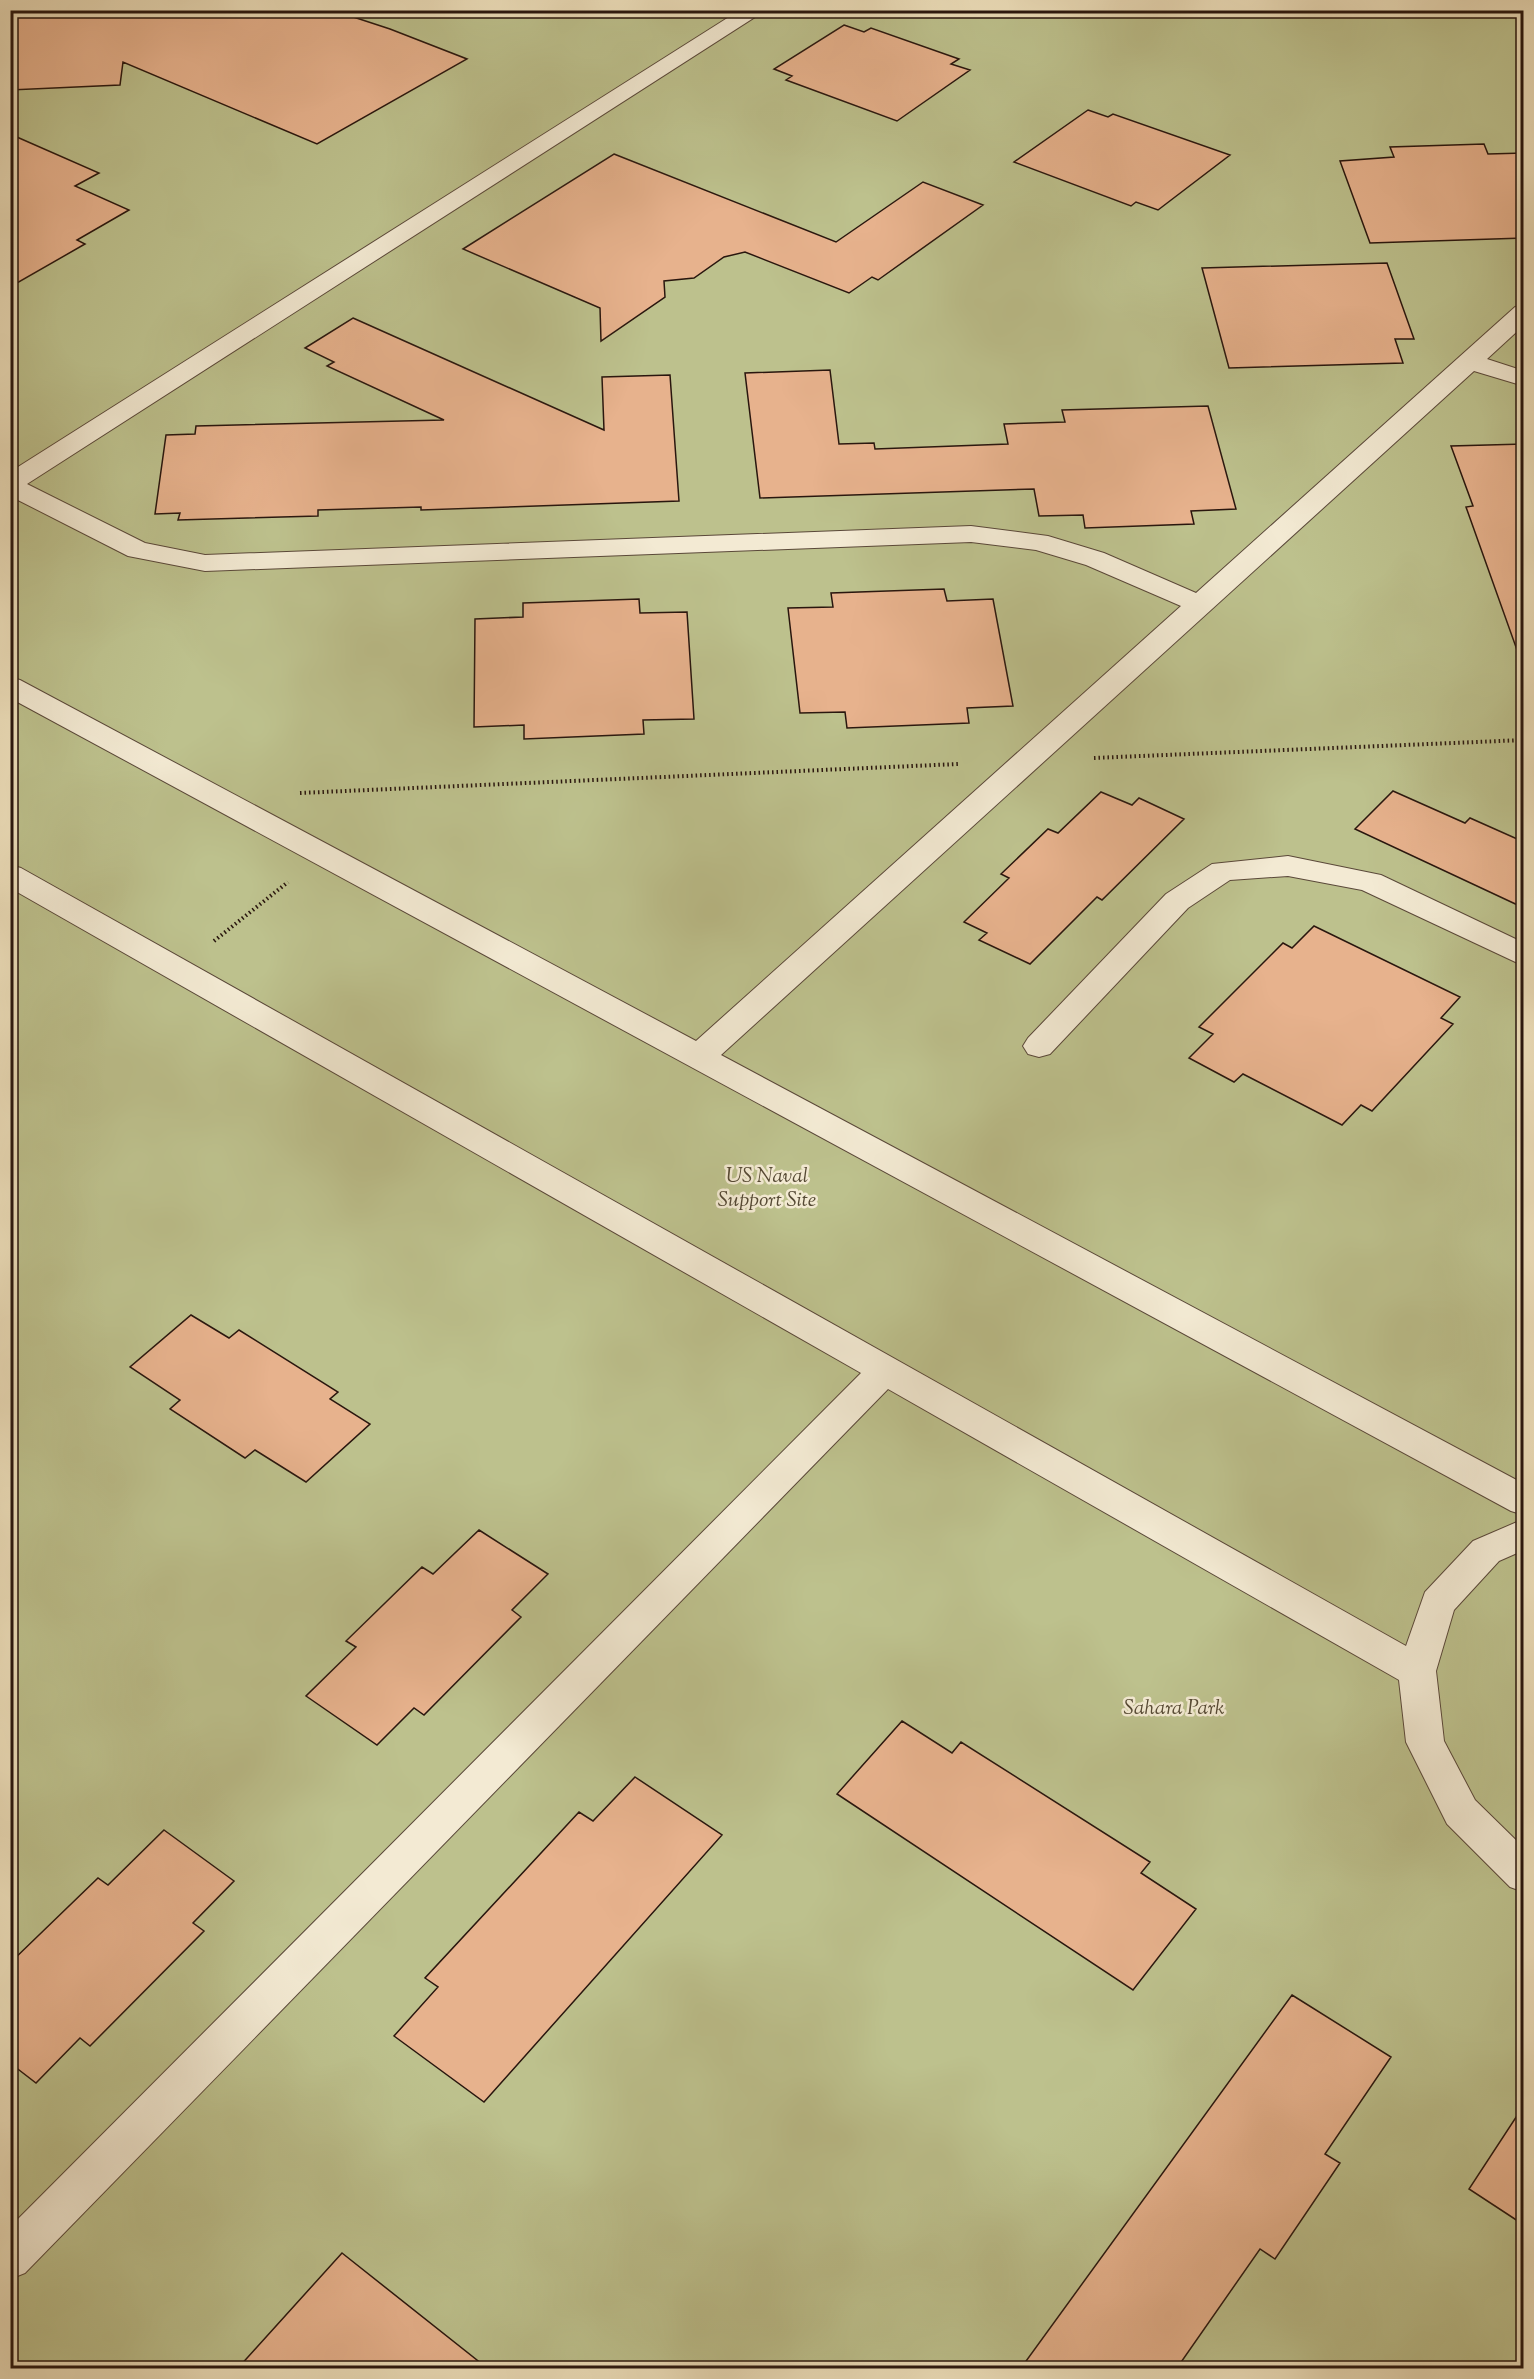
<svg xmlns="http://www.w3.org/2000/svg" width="1534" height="2379" viewBox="0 0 1534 2379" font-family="'Sorts Mill Goudy',serif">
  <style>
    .green { fill: #bdc18d; stroke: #736c4e; stroke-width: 1.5 }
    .building { fill: #e7b28d; stroke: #29160e; stroke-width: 1.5 }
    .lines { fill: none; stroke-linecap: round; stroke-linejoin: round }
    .minor-casing { stroke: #5a4839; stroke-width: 2 }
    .path { stroke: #29160e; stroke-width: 4; stroke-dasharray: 1.5 3; stroke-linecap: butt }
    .minor { fill: #f3ead3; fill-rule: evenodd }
    .labels { text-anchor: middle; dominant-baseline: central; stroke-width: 5; stroke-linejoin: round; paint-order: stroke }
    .park-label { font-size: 21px; font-style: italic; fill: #554934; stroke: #f3ead3 }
  </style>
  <rect width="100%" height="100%" fill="#eddfbb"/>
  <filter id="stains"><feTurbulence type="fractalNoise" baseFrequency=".00333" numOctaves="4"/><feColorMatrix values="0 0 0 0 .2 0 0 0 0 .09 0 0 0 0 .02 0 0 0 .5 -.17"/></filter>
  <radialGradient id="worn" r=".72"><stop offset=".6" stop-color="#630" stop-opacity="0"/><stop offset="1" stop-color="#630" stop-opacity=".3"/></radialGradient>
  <path class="green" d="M11 11H1523V2368H11Z"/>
  <path class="building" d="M10 10H332L390 29 467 59 317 144 123 62 120 85 10 90Z
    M844 25 864 32 871 28 959 59 951 64 970 70 897 121 786 80 792 76 774 69Z
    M1088 110 1108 117 1113 114 1230 155 1158 210 1136 202 1131 206 1014 162Z
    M10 134 99 173 75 186 129 210 77 240 85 244 10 287Z
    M1484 144 1488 154 1524 153V238L1370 243 1340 161 1394 157 1390 147Z
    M614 154 836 242 923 182 983 205 878 280 872 277 849 293 745 252 724 257 694 278 664 281 665 297 601 341 600 308 463 249Z
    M1387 263 1414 339H1395L1403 363 1229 368 1202 268Z
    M353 318 604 430 602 377 670 375 679 501 421 510V507L318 510V516L178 520 180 513 155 514 166 435 195 434 196 426 444 420 327 366 334 362 305 348Z
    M830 370 839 444 874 443 875 449 1008 444 1004 424 1065 422 1062 410 1208 406 1236 509 1191 511 1194 524 1085 528 1083 515 1039 516 1034 489 760 498 745 373Z
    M1524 444V649L1517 650 1466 507 1473 506 1451 446Z
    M944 589 947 601 993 599 1013 706 967 708 969 723 847 728 845 712 800 713 788 608 833 607 831 593Z
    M639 599 640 613 687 612 694 719 643 720 644 734 524 739V725L474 727 475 619 523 617V603Z
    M1393 791 1465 823 1470 818 1524 842V908L1355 829Z
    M1101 792 1132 805 1139 798 1184 819 1102 900 1097 897 1030 964 979 940 987 933 964 922 1009 878 1001 874 1048 829 1058 833Z
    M1314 926 1460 997 1441 1018 1453 1024 1372 1111 1361 1105 1342 1125 1243 1074 1234 1082 1189 1058 1213 1034 1199 1027 1283 943 1292 948Z
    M191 1315 229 1338 239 1330 338 1392 330 1399 370 1424 306 1482 255 1450 245 1458 170 1409 180 1400 130 1367Z
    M479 1530 548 1574 512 1610 521 1617 424 1715 414 1708 377 1745 306 1696 356 1647 346 1641 422 1567 433 1574Z
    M902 1721 952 1753 961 1742 1150 1862 1141 1873 1196 1909 1133 1990 837 1794Z
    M635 1777 722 1835 484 2102 394 2036 438 1987 425 1978 579 1812 593 1821Z
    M164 1830 234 1881 193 1923 204 1931 90 2046 80 2038 36 2083 10 2063V1963L98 1878 108 1885Z
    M1292 1995 1391 2057 1325 2154 1340 2163 1275 2259 1260 2249 1177 2368H1021Z
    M1524 2105V2225L1469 2189Z
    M342 2253 487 2368H238Z"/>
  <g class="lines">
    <g class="minor-casing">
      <path id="minor" d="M740 10H766L27 484 145 543 205 555 971 526 1048 536 1104 553 1196 593 1515 307 1524 305V325L1487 359 1524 371V386L1474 371 721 1055 1524 1484V1515L1511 1511 10 698V677L20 680 696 1041 1181 606 1086 565 1036 550 971 542 205 571 128 556 10 496V472Z
        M1288 856 1381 875 1524 943V966L1362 890 1288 876 1230 880 1188 908 1050 1054 1039 1057 1028 1054 1023 1046 1028 1038 1166 894 1212 864Z
        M10 865 21 868 1406 1646 1425 1592 1473 1541 1524 1519V1550L1499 1561 1454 1610 1436 1671 1444 1741 1475 1800 1524 1848V1892L1510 1887 1447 1824 1406 1742 1399 1680 888 1389 25 2273 10 2279V2227L861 1373 10 888Z"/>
    </g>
    <path class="path" d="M1094 758 1524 740
      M300 793 958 764
      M214 941 288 882"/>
    <use href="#minor" class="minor"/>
  </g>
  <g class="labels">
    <g class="park-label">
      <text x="767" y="1177">US Naval<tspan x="767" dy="24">Support Site</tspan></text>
      <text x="1174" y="1709">Sahara Park</text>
    </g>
  </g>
  <rect width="1534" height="2379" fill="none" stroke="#eddfbb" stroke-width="36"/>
  <rect x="12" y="12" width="1510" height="2355" fill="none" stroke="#29160e" stroke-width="3"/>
  <rect x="18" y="18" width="1498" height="2343" fill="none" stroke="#29160e" stroke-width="1.5"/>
  <rect width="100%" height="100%" filter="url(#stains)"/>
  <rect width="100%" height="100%" fill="url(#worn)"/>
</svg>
